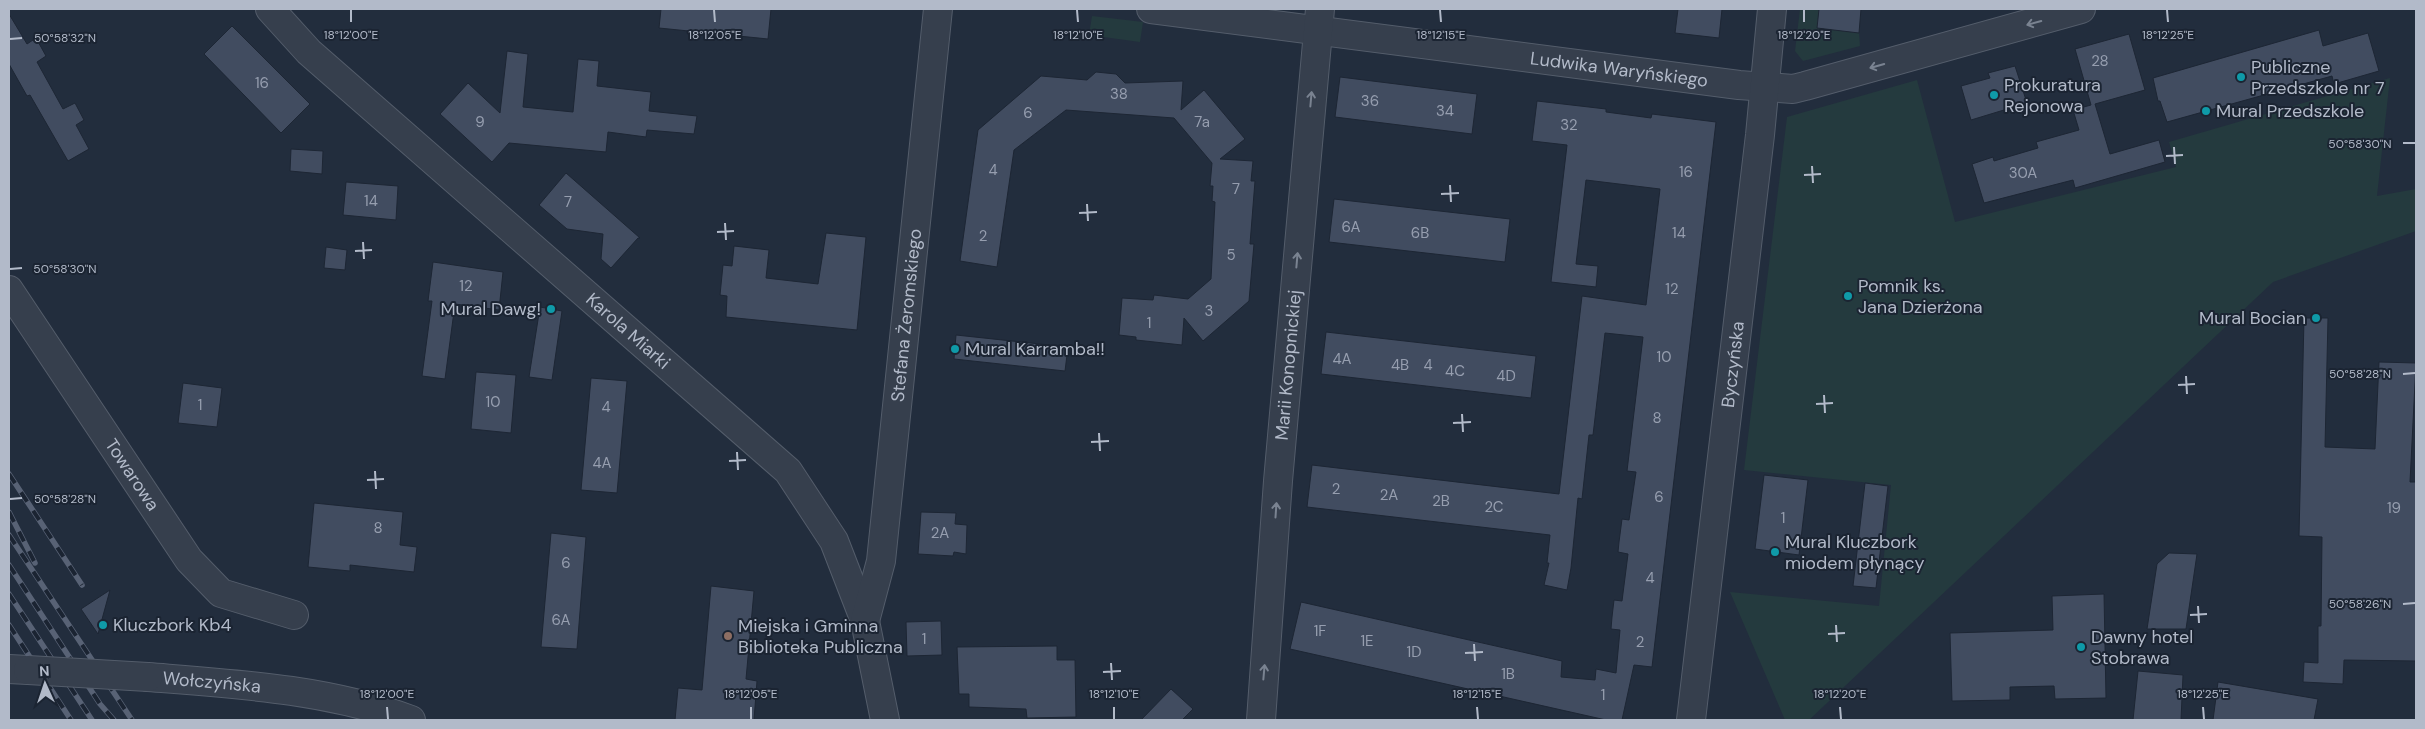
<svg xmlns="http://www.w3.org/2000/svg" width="2425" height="729" viewBox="0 0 2425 729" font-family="'DM Sans',sans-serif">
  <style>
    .green { fill: #243a3e }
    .building { fill: #414c60; stroke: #1d2634 }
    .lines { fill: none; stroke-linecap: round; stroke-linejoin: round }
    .minor-casing { stroke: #545d6b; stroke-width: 30 }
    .minor { stroke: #363f4d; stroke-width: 28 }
    .rail-casing { stroke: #586275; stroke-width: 5.5 }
    .rail { stroke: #1b2432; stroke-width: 4; stroke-dasharray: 11; stroke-linecap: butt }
    .minor-bridge-casing { stroke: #545d6b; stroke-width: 30; stroke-linecap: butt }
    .minor-bridge { stroke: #363f4d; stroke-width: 28 }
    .oneway { stroke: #7a8391 }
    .ticks { fill: none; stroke: #b2bac9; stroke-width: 2 }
    .culture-dot { fill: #0f9aa8; stroke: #1b2432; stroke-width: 2 }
    .education-dot { fill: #8d6e63; stroke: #1b2432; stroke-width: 2 }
    .labels { text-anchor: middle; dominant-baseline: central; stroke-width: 4; stroke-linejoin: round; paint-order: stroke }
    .number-label { font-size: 15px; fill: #969eaf }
    .poi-label { font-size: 18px; fill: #b2bac9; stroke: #1b2432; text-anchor: start }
    .street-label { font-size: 18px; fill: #b2bac9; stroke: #1b2432 }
    .ticks-label { font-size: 12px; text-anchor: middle; fill: #b2bac9; stroke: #1b2432; stroke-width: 4; stroke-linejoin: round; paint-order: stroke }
  </style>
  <rect width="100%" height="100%" fill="#222d3d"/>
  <path class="green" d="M1800 9H1819L1817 28 1859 33 1860 46 1803 61 1795 51Z
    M1092 16 1143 22 1140 42 1089 35Z
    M2390 78 2377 196 2416 189V231L2273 282 1809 720H1785L1730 592 1879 606 1891 485 1744 470 1787 117 1917 80 1955 222 2176 167 2169 142Z"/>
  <path class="building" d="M661 9H771L768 39 659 28Z
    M1678 9H1722L1719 38 1675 33Z
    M1819 9H1861L1859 33 1817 28Z
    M9 14 27 44 36 38 46 56 37 62 63 109 75 103 84 120 76 125 89 149 68 161 30 95 27 96 9 64Z
    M232 26 310 104 281 133 204 54Z
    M2319 30 2323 46 2368 33 2379 71 2334 84 2332 76 2167 122 2160 101H2158L2153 78Z
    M2129 34 2145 90 2095 104 2110 154 2159 140 2165 162 2075 188 2073 180 1984 203 1972 164 1993 157 1994 161 2038 148 2036 142 2079 130 2073 110 2091 105 2075 49Z
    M507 51 528 54 523 107 573 112 578 59 599 61 597 86 651 92 649 111 697 116 694 134 647 130 646 137 608 132 606 152 509 143 492 162 440 114 468 83 500 113Z
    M2015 66 2027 103 1971 120 1961 86 1990 78 1988 73Z
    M1096 72 1116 74 1125 83 1183 81 1181 110 1204 90 1245 139 1220 159 1253 161 1251 181H1255L1250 244H1254L1249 301 1203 341 1184 318 1182 345 1136 340V337L1119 335 1122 298 1153 300 1154 295 1188 299 1211 279 1215 202 1212 201 1213 186H1210L1212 163 1174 118 1066 110 1014 150 997 267 960 261 978 130 1041 76 1087 80Z
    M1340 77 1477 94 1472 134 1335 117Z
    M1537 101 1606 109V112L1651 118 1652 114 1716 122 1652 667 1634 665 1622 720H1606L1290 649 1301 602 1562 661 1561 677 1595 680 1596 669 1616 673 1620 630 1611 629 1612 617 1614 600 1622 601 1628 554 1618 552 1619 542 1622 519 1629 520 1636 472 1627 471 1643 337 1605 333 1593 435H1589L1582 499 1578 498 1571 568 1567 590 1544 585 1549 563H1547L1550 535 1307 507 1312 465 1559 494 1582 296 1646 305 1660 189 1586 180 1576 264 1598 266 1596 287 1551 282 1567 145 1532 141Z
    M291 149 323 151 322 174 290 171Z
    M566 173 640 238H638L611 268 601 259 603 234 567 229 539 205Z
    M346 182 398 186 396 220 343 215Z
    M1334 199 1510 219 1505 262 1329 242Z
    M826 233 866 237 857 330 726 317 727 296 720 295 723 265 732 266 734 246 769 250 766 278 818 284Z
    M326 247 347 250 345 270 324 268Z
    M433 262 503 272 499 310 455 304 445 379 422 376 432 301H428Z
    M540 307 562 311 552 380 529 377Z
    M2304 318H2328L2325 447 2375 449 2379 362 2416 363 2410 482H2416V661L2344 660 2343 684 2303 682 2304 662 2318 663V626H2321L2322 537 2299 536Z
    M1326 332 1536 356 1531 398 1321 374Z
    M956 335 1068 347 1065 371 954 359Z
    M476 372 516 375 511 433 471 429Z
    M591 378 627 381 617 493 581 490Z
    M183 383 222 388 217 427 178 423Z
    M1764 475 1808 480 1799 555 1755 549Z
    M1865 483 1888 486 1876 588 1853 586Z
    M314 503 403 512 400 545 417 547 414 572 350 565V571L308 567Z
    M921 512 956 513 955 524 967 525 966 554 954 552 953 556 918 554Z
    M551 533 586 537 577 649 541 647Z
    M2169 553 2197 554 2186 629H2147L2157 564Z
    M711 586 754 591 746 679 757 681 754 720H675L678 688 702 690Z
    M110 590 98 634 81 609Z
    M2104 594 2106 698 2055 699 2054 686 2010 687V700L1952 701 1950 633 2053 630 2052 596Z
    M941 621 942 655 907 656 906 622Z
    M1057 646V660H1075L1076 717 1027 718 1026 709 969 707V694H959L957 647Z
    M2138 671 2183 675 2181 720H2133Z
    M2218 682 2318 699 2314 720H2213Z
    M1171 689 1193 709 1182 720H1141Z"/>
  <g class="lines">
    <g class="minor-casing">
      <g id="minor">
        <path id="s1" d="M270 9 309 52 788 471 834 541 865 621 885 720"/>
        <path id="s2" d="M1151 9 1739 85 1793 89 1805 86 2081 9"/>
        <path id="s3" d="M9 290 189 560 221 593 294 615"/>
        <path id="s4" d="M865 621 881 561 938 9"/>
        <path d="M9 669 28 670"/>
        <path id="s5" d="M148 677C236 684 327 689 411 720"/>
        <path id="s6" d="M1261 720 1278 481 1320 9"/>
        <path id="s7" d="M1691 720 1760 135 1772 9"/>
      </g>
    </g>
    <use href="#minor" class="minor"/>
    <g class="rail-casing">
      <path id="rail" d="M9 474 82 585
        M9 512 35 563
        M9 535 132 720
        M9 565 100 704 114 720
        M9 594 92 720
        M9 625 71 720"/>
    </g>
    <use href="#rail" class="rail"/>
    <g class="minor-bridge-casing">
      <path id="minor-bridge" d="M28 670 148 677"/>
    </g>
    <use href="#minor-bridge" class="minor-bridge"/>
  </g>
  <defs><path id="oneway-shaft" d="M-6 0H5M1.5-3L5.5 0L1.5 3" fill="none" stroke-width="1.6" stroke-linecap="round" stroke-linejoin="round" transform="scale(1.25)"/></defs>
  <g class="oneway">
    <use href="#oneway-shaft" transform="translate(2034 23) rotate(165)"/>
    <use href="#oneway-shaft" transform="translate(1877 66) rotate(164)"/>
    <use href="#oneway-shaft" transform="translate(1311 99) rotate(-85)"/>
    <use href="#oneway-shaft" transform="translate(1297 260) rotate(-85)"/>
    <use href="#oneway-shaft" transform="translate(1276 510) rotate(-86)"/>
    <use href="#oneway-shaft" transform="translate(1264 672) rotate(-85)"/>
  </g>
  <path class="ticks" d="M351 10V22M714 10 715 22M1077 10 1078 22M1440 10 1441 22M1804 10V22M2167 10 2168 22M10 39 22 38M2403 143H2415M2174 147 2175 164M2166 156 2183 155M1812 166 1813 183M1804 175 1821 174M1450 185 1451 202M1441 194 1459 193M1087 204 1088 221M1079 213 1097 212M725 223 726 240M717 232 734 231M363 242 364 259M355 251 372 250M10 269 22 268M2403 374 2415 373M2186 376 2187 394M2178 385 2195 384M1824 395 1825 413M1816 404 1833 403M1462 414 1463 432M1453 423 1471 422M1099 433 1100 451M1091 442 1109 441M737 452 738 470M729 461 746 460M375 471 376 489M367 480 384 479M10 499 22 498M2403 604 2415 603M2198 606 2199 623M2190 615 2207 614M1836 625 1837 642M1828 634 1845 633M1474 644 1475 661M1465 653 1483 652M1111 663 1112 680M1103 672 1121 671M387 707 388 719M751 707V719M1114 707V719M1477 707 1478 719M1840 707 1841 719M2203 707 2204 719"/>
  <g class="culture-dot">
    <circle cx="2241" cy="77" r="5"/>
    <circle cx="1994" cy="95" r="5"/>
    <circle cx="2206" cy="111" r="5"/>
    <circle cx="1848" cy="296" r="5"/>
    <circle cx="551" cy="309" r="5"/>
    <circle cx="2316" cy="318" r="5"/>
    <circle cx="955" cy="349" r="5"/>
    <circle cx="1775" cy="552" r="5"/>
    <circle cx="103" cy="625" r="5"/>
    <circle cx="2081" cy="647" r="5"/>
  </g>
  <circle class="education-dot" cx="728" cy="636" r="5"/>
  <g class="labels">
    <g class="number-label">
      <text x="2100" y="61">28</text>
      <text x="262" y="83">16</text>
      <text x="1119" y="94">38</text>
      <text x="1370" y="101">36</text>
      <text x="1445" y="111">34</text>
      <text x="1028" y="113">6</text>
      <text x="480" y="122">9</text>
      <text x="1202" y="122">7a</text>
      <text x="1569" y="125">32</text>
      <text x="993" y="170">4</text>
      <text x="1686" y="172">16</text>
      <text x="2023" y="173">30A</text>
      <text x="1236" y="189">7</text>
      <text x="371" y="201">14</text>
      <text x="568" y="202">7</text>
      <text x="1351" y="227">6A</text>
      <text x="1420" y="233">6B</text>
      <text x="1679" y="233">14</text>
      <text x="983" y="236">2</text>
      <text x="1231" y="255">5</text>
      <text x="466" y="286">12</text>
      <text x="1672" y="289">12</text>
      <text x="1209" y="311">3</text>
      <text x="1149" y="323">1</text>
      <text x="1664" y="357">10</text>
      <text x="1342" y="359">4A</text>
      <text x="1400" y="365">4B</text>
      <text x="1428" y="365">4</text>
      <text x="1455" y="371">4C</text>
      <text x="1506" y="376">4D</text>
      <text x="493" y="402">10</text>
      <text x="200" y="405">1</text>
      <text x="606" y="407">4</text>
      <text x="1657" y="418">8</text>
      <text x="602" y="463">4A</text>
      <text x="1336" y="489">2</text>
      <text x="1389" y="495">2A</text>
      <text x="1659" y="497">6</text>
      <text x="1441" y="501">2B</text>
      <text x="1494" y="507">2C</text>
      <text x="2394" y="508">19</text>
      <text x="1783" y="518">1</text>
      <text x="378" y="528">8</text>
      <text x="940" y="533">2A</text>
      <text x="566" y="563">6</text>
      <text x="1650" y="578">4</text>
      <text x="561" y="620">6A</text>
      <text x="1320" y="631">1F</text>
      <text x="924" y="639">1</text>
      <text x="1367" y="641">1E</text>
      <text x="1640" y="642">2</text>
      <text x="1414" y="652">1D</text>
      <text x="1508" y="674">1B</text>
      <text x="1603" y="695">1</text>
    </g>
    <g class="poi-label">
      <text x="2251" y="67">Publiczne<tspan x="2251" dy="21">Przedszkole nr 7</tspan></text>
      <text x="2004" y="85">Prokuratura<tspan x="2004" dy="21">Rejonowa</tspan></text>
      <text x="2216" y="111">Mural Przedszkole</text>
      <text x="1858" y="286">Pomnik ks.<tspan x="1858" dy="21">Jana Dzierżona</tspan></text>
      <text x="541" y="309" text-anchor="end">Mural Dawg!</text>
      <text x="2306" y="318" text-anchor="end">Mural Bocian</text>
      <text x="965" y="349">Mural Karramba!!</text>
      <text x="1785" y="542">Mural Kluczbork<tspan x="1785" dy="21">miodem płynący</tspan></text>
      <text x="113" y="625">Kluczbork Kb4</text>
      <text x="738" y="626">Miejska i Gminna<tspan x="738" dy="21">Biblioteka Publiczna</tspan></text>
      <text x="2091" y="637">Dawny hotel<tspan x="2091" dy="21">Stobrawa</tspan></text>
    </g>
    <g class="street-label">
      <text stroke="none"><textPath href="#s2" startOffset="472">Ludwika Waryńskiego</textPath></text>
      <text stroke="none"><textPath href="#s4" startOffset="309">Stefana Żeromskiego</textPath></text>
      <text stroke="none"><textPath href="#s1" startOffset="482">Karola Miarki</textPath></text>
      <text stroke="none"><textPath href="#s6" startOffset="356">Marii Konopnickiej</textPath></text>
      <text stroke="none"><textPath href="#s7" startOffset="358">Byczyńska</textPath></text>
      <text stroke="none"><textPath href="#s3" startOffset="222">Towarowa</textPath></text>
      <text stroke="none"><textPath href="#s5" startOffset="64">Wołczyńska</textPath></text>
    </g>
  </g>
  <g class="ticks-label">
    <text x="351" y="39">18°12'00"E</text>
    <text x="715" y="39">18°12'05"E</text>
    <text x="1078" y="39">18°12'10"E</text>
    <text x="1441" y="39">18°12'15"E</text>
    <text x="1804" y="39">18°12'20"E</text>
    <text x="2168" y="39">18°12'25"E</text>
    <text x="65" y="42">50°58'32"N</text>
    <text x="2360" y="148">50°58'30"N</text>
    <text x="65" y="273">50°58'30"N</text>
    <text x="2360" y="378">50°58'28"N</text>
    <text x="65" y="503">50°58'28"N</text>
    <text x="2360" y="608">50°58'26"N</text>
    <text x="387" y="698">18°12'00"E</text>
    <text x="751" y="698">18°12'05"E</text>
    <text x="1114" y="698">18°12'10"E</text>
    <text x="1477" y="698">18°12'15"E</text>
    <text x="1840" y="698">18°12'20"E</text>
    <text x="2203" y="698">18°12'25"E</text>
  </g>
  <rect width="2425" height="729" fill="none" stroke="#b2bac9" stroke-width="20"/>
  <g transform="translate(45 684) rotate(357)" stroke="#1b2432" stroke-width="4" paint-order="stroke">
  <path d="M0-4L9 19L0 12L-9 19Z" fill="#b2bac9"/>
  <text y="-8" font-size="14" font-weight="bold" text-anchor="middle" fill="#b2bac9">N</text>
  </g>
</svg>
